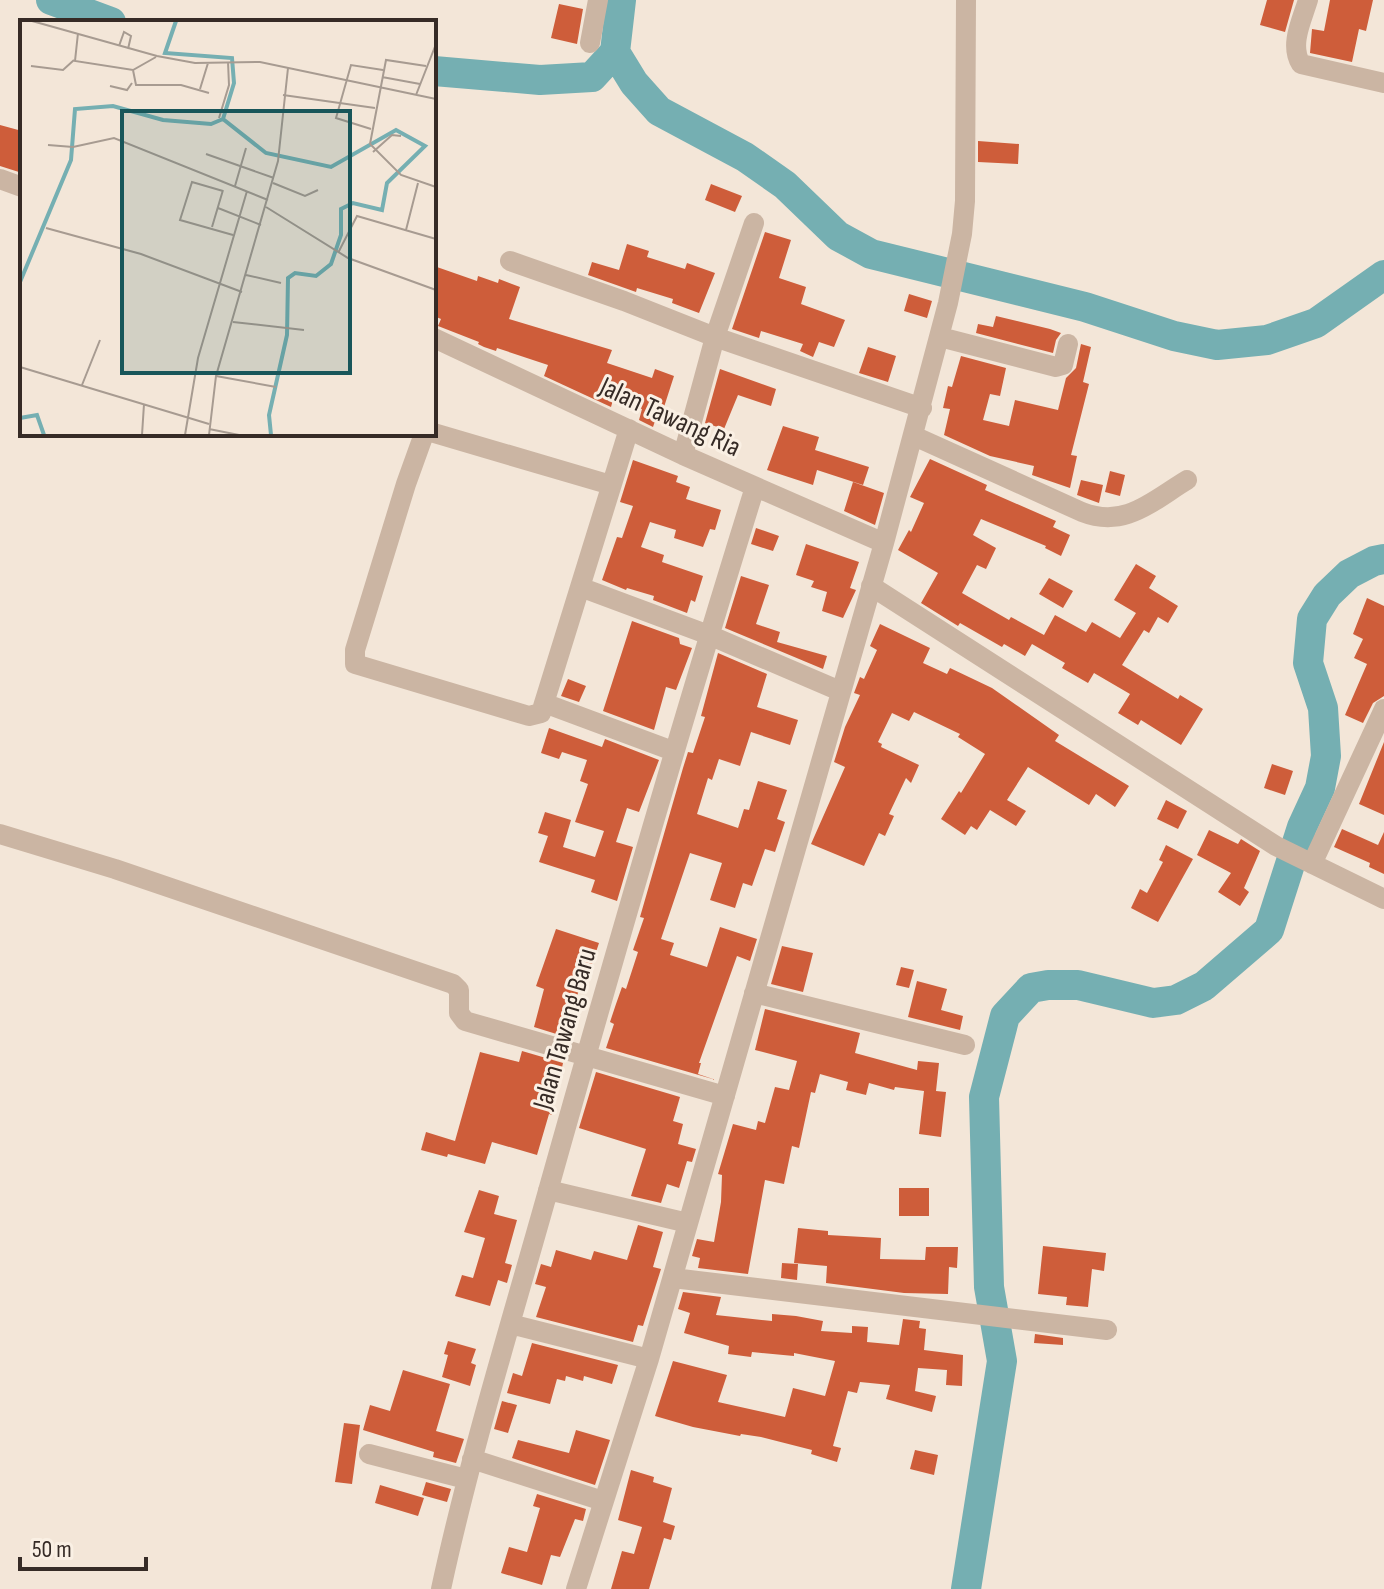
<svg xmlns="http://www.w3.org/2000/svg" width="1384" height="1589" viewBox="0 0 1384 1589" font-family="'Sofia Sans Condensed',sans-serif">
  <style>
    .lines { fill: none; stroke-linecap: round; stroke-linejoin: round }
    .river { stroke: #75afb2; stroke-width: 30 }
    .building { fill: #ce5d3a }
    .minor { stroke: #cbb5a3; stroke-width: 20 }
    .labels { text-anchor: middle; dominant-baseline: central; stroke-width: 6; stroke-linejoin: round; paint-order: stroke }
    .street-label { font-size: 28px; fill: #362b26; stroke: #faf0e4 }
    .inset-river { fill: none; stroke: #75afb2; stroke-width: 4 }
    .inset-road { fill: none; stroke: #a79b91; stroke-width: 2 }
    .view { fill: #18565a; fill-opacity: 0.15; stroke: #18565a; stroke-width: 4 }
    .inset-edge { fill: none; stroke: #362b26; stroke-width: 4 }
  </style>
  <rect width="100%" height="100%" fill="#f3e6d8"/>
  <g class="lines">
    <path class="river" d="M51 0 111 22
      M621 0 615 52 634 83 659 111 745 157 785 185 838 236 871 254 1085 307 1174 336 1217 345 1267 340 1316 323 1384 275
      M434 71 540 80 592 77 615 52
      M966 1589 1002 1361 989 1287 984 1097 1005 1016 1031 988 1048 985H1078L1153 1003 1176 1000 1204 986 1269 930 1302 827 1320 788 1326 756 1323 708 1308 663 1312 619 1327 595 1349 574 1374 561 1384 559"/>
  </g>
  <path class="building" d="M1267 0H1294L1285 32 1260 25Z
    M1330 0H1373L1366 31 1359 29 1352 62 1310 53 1312 29 1324 31Z
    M559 4 583 9 577 44 551 38Z
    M0 125 22 131V173L0 166Z
    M978 141 1019 144 1018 164 978 162Z
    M711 184 742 196 735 212 705 200Z
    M765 232 791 240 779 278 806 287 801 304 845 320 834 347 819 342 813 357 800 351 803 344 761 331 759 338 732 329Z
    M627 244 649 251 647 257 685 269 687 263 715 273 699 313 672 303 673 299 637 288 636 292 588 275 592 262 619 270Z
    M434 266 477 281 478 276 498 283 499 279 520 287 509 319 612 350 607 363 652 378 655 369 674 376 664 407 660 406 653 427 639 420 642 409 613 400 611 407 544 376 548 365 497 348 496 351 484 347 478 344 479 342 438 326 441 319 434 316Z
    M909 294 932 301 927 318 904 311Z
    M996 316 1050 329 1061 333 1056 340 1053 353 976 333 978 324 993 327Z
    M1081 344 1091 347 1083 382 1089 384 1071 455 1077 456 1070 488 1032 475 1034 466 990 456 944 435 950 409 943 408 948 386 952 387 961 356 1006 368 1000 396 990 394 983 420 1009 426 1015 400 1058 410 1066 378 1076 368Z
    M868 347 896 356 888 382 859 373Z
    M720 369 776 389 771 406 738 395 724 429 705 423Z
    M783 426 819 437 815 450 869 467 863 485 817 470 813 485 767 470Z
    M930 459 987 485 985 490 1056 521 1053 527 1070 535 1061 556 1045 548 1046 546 981 519 973 535 996 548 986 569 977 565 962 593 1009 620 1011 617 1044 635 1055 615 1086 632 1092 622 1120 638 1136 613 1114 600 1136 564 1156 576 1149 588 1178 606 1168 623 1158 617 1149 633 1144 630 1122 665 1178 699 1180 695 1203 709 1181 745 1141 720 1138 725 1118 713 1130 694 1094 673 1088 683 1062 668 1065 663 1032 644 1025 656 1004 644 1002 647 960 623 958 626 921 603 938 573 898 550 909 530 911 532 924 503 910 497Z
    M633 460 678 476 676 482 690 487 686 499 721 510 715 530 710 529 703 547 674 538 676 530 650 522 641 547 664 555 662 562 703 576 695 602 691 600 687 613 653 600 654 596 627 588 626 590 602 580 617 537 622 538 633 506 620 502Z
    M1110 471 1125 475 1120 496 1105 492Z
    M1081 480 1103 485 1099 503 1077 495Z
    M853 482 884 493 875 525 844 511Z
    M756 528 779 536 773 551 751 544Z
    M806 544 859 562 850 588 856 590 843 618 822 611 827 592 811 587 814 581 796 575Z
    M741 576 769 585 756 624 780 632 777 642 827 656 823 669 725 628Z
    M1049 578 1073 591 1063 608 1039 594Z
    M1367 598 1384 606V696L1373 703 1363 723 1345 715 1367 664 1354 658 1363 639 1353 634Z
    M632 621 679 638 680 644 692 648 676 690 666 687 654 730 603 711Z
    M880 624 930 648 923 663 947 674 950 668 992 688 1059 735 1055 741 1129 786 1115 807 1096 794 1089 805 1028 767 1007 800 1026 811 1016 826 990 810 977 830 971 826 965 835 941 819 959 791 961 793 985 754 958 737 960 734 914 712 909 721 892 713 878 742 882 744 881 747 919 765 911 783 906 778 889 814 894 816 885 836 879 833 864 866 811 844 845 767 834 762 845 727 860 695 854 693 860 677 864 679 877 650 870 646Z
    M718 653 767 674 757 707 798 720 790 745 751 732 740 766 719 759 712 780 708 778 697 814 738 828 744 809 749 810 758 781 787 790 777 819 785 822 775 852 765 849 752 886 743 883 735 908 710 900 722 863 690 853 661 939 674 943 670 955 707 967 720 927 757 939 750 961 737 956 699 1063H701L698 1074 716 1080 606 1048 614 1024 610 1022 616 1004 622 987 626 989 638 952 633 950 644 918 640 917 683 768 688 752 693 753 705 717 701 716Z
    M568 679 586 686 579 702 561 696Z
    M549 728 602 747 605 739 659 760 639 812 627 808 616 842 633 847 617 901 591 892 595 880 539 862 548 836 538 833 545 812 571 820 563 847 595 857 604 831 575 822 588 784 580 781 587 760 562 752 559 759 541 753Z
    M1384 742V815L1359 804Z
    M1272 764 1293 771 1285 795 1264 788Z
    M1166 800 1187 811 1178 829 1157 819Z
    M1342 829 1378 845 1384 832V874L1369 867 1370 863 1334 847Z
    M1209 830 1238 844 1241 839 1260 851 1244 888 1249 892 1240 906 1218 892 1231 873 1197 855Z
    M1166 845 1193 859 1158 922 1131 908 1140 889 1147 893 1163 862 1159 860Z
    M556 929 599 943 589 973 585 972 575 1002 582 1004 576 1023 571 1021 566 1037 534 1027 544 989 536 986Z
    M782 946 813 953 803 992 771 984Z
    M901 967 914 970 909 988 896 985Z
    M917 981 947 989 941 1010 963 1016 960 1030 908 1017Z
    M765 1009 860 1033 855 1053 917 1070 918 1061 939 1063 936 1091 946 1092 941 1137 919 1134 924 1091 895 1087 894 1090 869 1083 866 1095 846 1090 848 1082 820 1074 815 1093 811 1092 799 1148 792 1146 784 1184 765 1180 748 1274 698 1268 700 1258 692 1256 697 1239 714 1242 721 1202 722 1175 718 1174 733 1124 756 1130 758 1121 765 1123 775 1087 789 1090 797 1061 755 1050Z
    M522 1051 563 1063 552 1115 549 1114 537 1155 492 1142 485 1164 448 1154 447 1157 421 1150 426 1132 455 1141 480 1052 519 1062Z
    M596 1072 680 1097 673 1121 683 1124 678 1144 696 1149 692 1162 687 1161 679 1188 667 1184 661 1203 631 1196 646 1149 579 1128Z
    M899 1188H929V1216H899Z
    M479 1190 499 1196 494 1214 517 1220 505 1263 512 1265 507 1283 498 1280 490 1306 455 1296 462 1275 473 1278 485 1238 464 1232Z
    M638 1225 663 1232 653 1267 661 1269 643 1326 638 1325 633 1342 536 1317 546 1287 535 1284 541 1264 551 1267 556 1250 591 1260 594 1251 627 1260Z
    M798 1228 828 1231V1235L881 1238 880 1259 925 1260 926 1247H958L957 1268 949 1267 948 1294 904 1293 826 1283 827 1266 794 1263Z
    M1043 1246 1106 1253 1104 1271 1092 1269 1088 1307 1066 1305 1067 1297 1038 1294Z
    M782 1263 798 1264 797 1280 781 1278Z
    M683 1292 721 1297 716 1315 772 1321V1314L796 1316 823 1321 821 1331 852 1333V1326L868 1327 867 1342 899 1345 903 1319 920 1321 919 1328 926 1329 924 1350 963 1355 962 1386 946 1385 947 1370 918 1368 915 1391 936 1396 932 1412 886 1399 890 1385 860 1382 857 1393 848 1391 833 1446 841 1448 837 1462 811 1454 812 1450 761 1437 741 1434 740 1436 693 1427 655 1416 673 1361 727 1375 718 1402 785 1417 793 1388 825 1396 835 1361 794 1353V1356L752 1352 751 1357 728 1354 729 1346 684 1333 690 1313 678 1309Z
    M1035 1334 1063 1338V1345L1034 1343Z
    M448 1341 476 1349 471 1363 476 1365 470 1386 442 1377 448 1355 444 1354Z
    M532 1343 618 1365 612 1384 584 1376 583 1381 566 1376 565 1381 557 1379 550 1404 507 1393 513 1373 522 1376Z
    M403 1370 450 1384 436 1431 464 1439 456 1463 433 1457 434 1452 363 1430 370 1405 390 1411Z
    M502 1401 517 1405 508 1433 494 1429Z
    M344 1423 360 1425 352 1484 335 1482Z
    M576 1430 610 1440 595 1485 512 1458 518 1440 569 1453Z
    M915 1450 938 1455 934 1475 910 1469Z
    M631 1470 654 1477 653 1482 672 1488 663 1522 675 1526 671 1540 664 1538 649 1589H611L622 1551 634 1554 642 1527 618 1520Z
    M426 1482 451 1489 447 1502 422 1495Z
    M380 1485 424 1498 418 1516 375 1503Z
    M537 1494 586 1509 583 1521 575 1519 560 1557 551 1555 542 1585 501 1573 509 1547 527 1552 540 1508 533 1506Z"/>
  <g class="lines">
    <path class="minor" d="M1308 0C1302 20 1289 45 1301 64L1384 83
      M590 43 598 0
      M0 179 22 187
      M510 261 624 301 715 337 922 408
      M940 337 1056 367 1063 365 1068 344
      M434 338 683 455 884 543
      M434 433 611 485
      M424 434 406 484 355 650V664L529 716 541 713 629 429
      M914 436 1082 512C1125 529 1152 501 1187 480
      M683 455 715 337 754 223
      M871 586 1276 846 1384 899
      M580 587 709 635 840 691
      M544 703 673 751
      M0 834 115 869 453 984 459 990V1013L465 1021 725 1096
      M1312 864 1384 709
      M754 993 965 1045
      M548 1190 688 1223
      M673 1278 1107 1330
      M510 1324 649 1359
      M369 1454 466 1479
      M472 1459 603 1501
      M441 1589C470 1455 511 1323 548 1191 614 956 682 721 755 487
      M576 1589 649 1359 884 543 948 303 962 234 965 201 966 0"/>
  </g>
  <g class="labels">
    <g class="street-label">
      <text transform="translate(670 417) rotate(25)">Jalan Tawang Ria</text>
      <text transform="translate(565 1029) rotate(-74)">Jalan Tawang Baru</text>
    </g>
  </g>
  <g transform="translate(20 20)">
    <rect width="416" height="416" fill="#f3e6d8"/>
    <path class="inset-river" d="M156 1 145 33 212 38 214 63 203 99 246 133 311 147 376 110 405 126 367 163 362 190 333 183 321 189V215L311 244 296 256 275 253 268 258 267 315 249 395 251 415M0 262 51 140 55 89 93 86 143 100 191 104 203 99M0 398 17 395 24 415"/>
    <path class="inset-road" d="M12 1 137 36 175 43 240 42 416 79M58 13 55 41 113 50 136 37M99 26 104 12 111 16 108 29M11 46 43 50 54 40M406 46 366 40 350 124 381 155 416 167M113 50 116 65H161L189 73M362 57 400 64M90 66 107 70 112 63M180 69 188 43M263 75 355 88M396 75 416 24M199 98 209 65 208 42M351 109 316 98 331 45 363 50M28 125 53 127 94 118 248 180M353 132 372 115 381 116M186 134 254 158M253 163 285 176 298 170M215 166 226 128M203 171 172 162 160 200 213 215M246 187 328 238 416 270M198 188 241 205M192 207 203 170M26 208 121 234 222 272M386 210 398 163M318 233 337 196 416 219M226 255 261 263M213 302 284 310M0 347 189 404M196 356 256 367M62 365 80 320M189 409 219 415M122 415 124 384M165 415 178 338 227 171M189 415 196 356 258 141 268 48"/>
    <path class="view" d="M102 91H330V353H102Z"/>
    <rect width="416" height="416" class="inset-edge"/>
  </g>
  <path d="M20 1557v12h126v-12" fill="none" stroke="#362b26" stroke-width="4"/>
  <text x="32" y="1557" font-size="24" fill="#362b26" stroke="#faf0e4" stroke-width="6" paint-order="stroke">50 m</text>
</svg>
